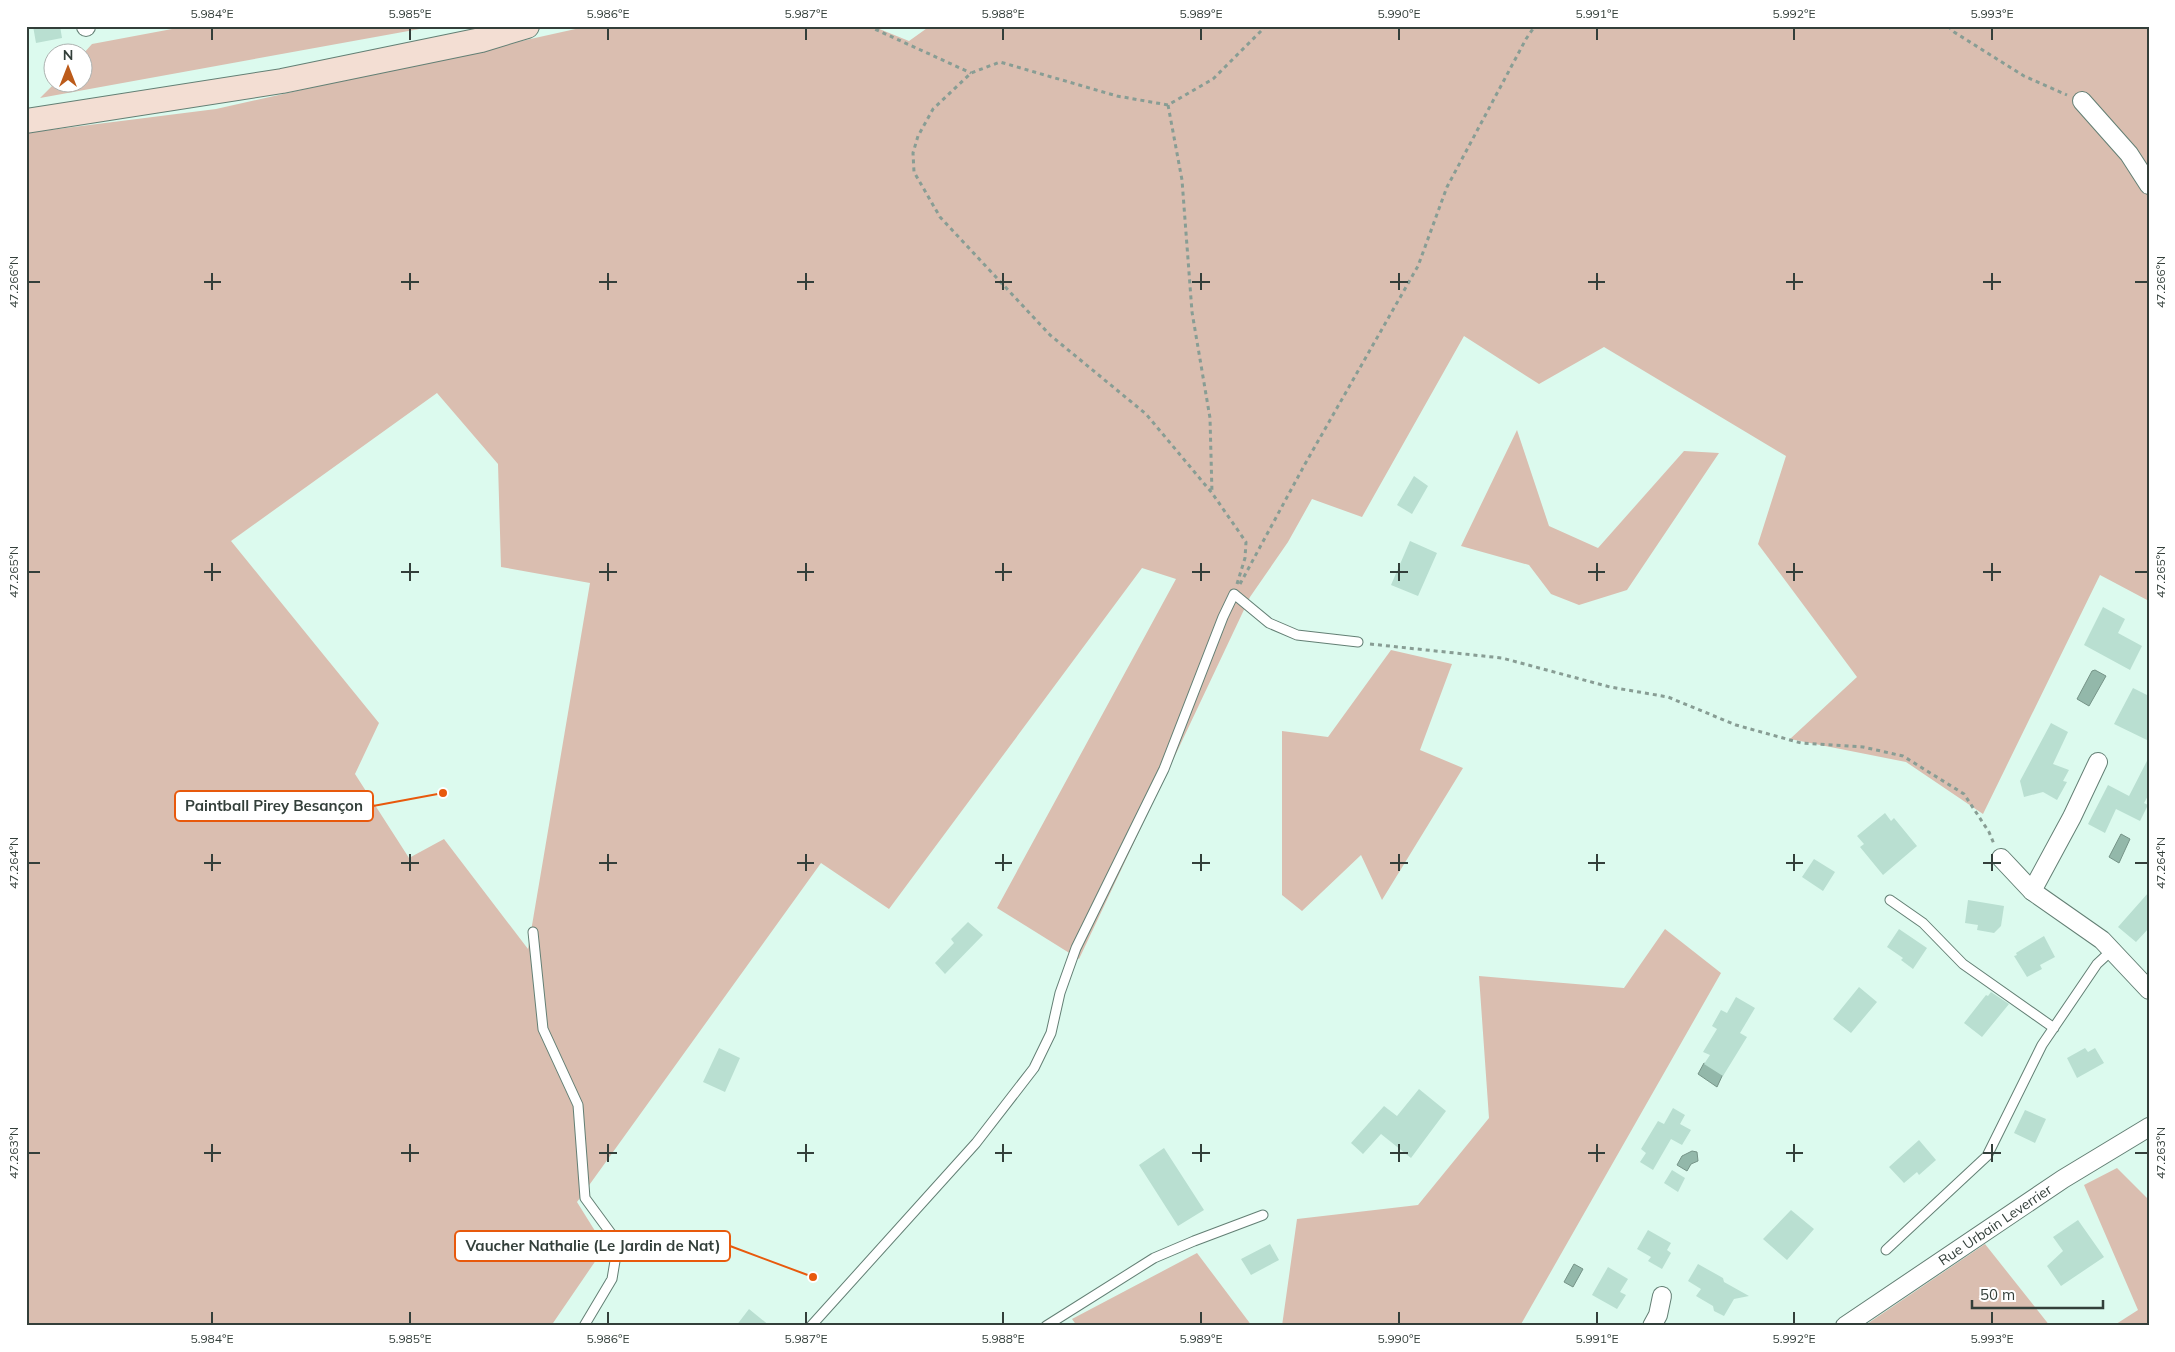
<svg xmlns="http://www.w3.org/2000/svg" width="2175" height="1352" viewBox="0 0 2175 1352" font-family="Mulish,sans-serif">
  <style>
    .green { fill: #dabeb0; fill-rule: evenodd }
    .water { fill: #93b8aa; stroke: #769488 }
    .building { fill: #b9dfd1 }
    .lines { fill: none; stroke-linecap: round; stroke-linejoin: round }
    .service-casing { stroke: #637f74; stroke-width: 11 }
    .minor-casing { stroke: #637f74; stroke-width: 20 }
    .secondary-casing { stroke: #637f74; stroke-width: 26 }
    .path { stroke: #889d94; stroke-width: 3; stroke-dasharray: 4 4; stroke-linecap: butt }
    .service { stroke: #fff; stroke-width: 9 }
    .minor { stroke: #fff; stroke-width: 18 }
    .secondary { stroke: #f3ded3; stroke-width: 24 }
    .ticks { fill: none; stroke: #333f3a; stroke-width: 2 }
    .labels { text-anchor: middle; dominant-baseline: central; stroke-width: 5; stroke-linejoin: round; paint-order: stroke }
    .street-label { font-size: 14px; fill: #333f3a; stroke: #fff }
    .leader { fill: none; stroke: #e8590c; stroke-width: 2 }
    .callout-dot { fill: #e8590c; stroke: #fff; stroke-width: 2 }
    .callout { fill: #fff; stroke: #e8590c; stroke-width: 2 }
    .callout-label { font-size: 15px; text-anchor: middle; font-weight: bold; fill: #333f3a }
    .neatline { fill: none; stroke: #333f3a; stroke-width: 2 }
    .ticks-label { font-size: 12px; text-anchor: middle; fill: #333f3a }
  </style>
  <rect width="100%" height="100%" fill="#dcfaee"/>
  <path class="green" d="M188 26H436L40 98 55 83 82 82 83 54 92 44Z
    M589 26H872L909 41 930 26H2149V601L2100 575 1983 814 1906 762 1790 739 1857 677 1758 544 1786 456 1604 347 1539 384 1464 336 1362 517 1312 499 1288 542 1250 597 1079 959 997 908 1176 579 1142 568 889 909 821 863 577 1202 605 1247 551 1326H26V133L216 109ZM437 393 498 464 501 567 590 583 528 949 444 839 409 858 355 774 379 723 231 541Z
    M1517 430 1549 526 1598 548 1684 451 1719 453 1627 590 1579 605 1551 594 1529 565 1461 546Z
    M1391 650 1452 664 1420 750 1463 768 1382 900 1361 855 1302 911 1282 895V731L1328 737Z
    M1665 929 1721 973 1520 1326H1282L1297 1219 1418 1205 1489 1118 1479 976 1624 988Z
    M2117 1168 2149 1200V1326H2113L2138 1310 2084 1185Z
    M1985 1244 2050 1326H1864Z
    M1197 1253 1252 1326H1077L1072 1319Z"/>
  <path class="water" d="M2095 670 2106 676 2089 706 2077 699 2092 671Z
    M2121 834 2130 839 2119 863 2109 857Z
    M1704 1063 1723 1074 1717 1087 1698 1074Z
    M1692 1151 1697 1152 1698 1161 1691 1164 1687 1171 1677 1165 1682 1156Z
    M1574 1264 1583 1269 1573 1287 1564 1282Z"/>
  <path class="building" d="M33 26H60L62 38 36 43Z
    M1414 476 1428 486 1412 514 1397 505Z
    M1410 541 1437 553 1418 596 1391 585Z
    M2103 607 2125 619 2118 633 2142 646 2130 670 2084 645Z
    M2133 688 2149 696V741L2114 724Z
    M2051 723 2068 732 2053 764 2069 770 2063 781 2067 782 2057 800 2043 792 2024 797 2020 781Z
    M2149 757V794L2144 803 2148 805 2140 821 2116 809 2105 833 2088 824 2108 785 2129 796Z
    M1885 813 1891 821 1894 818 1917 846 1883 875 1860 847 1864 844 1857 836Z
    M1814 859 1835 872 1823 891 1802 877Z
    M2149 892V928L2136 942 2118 927Z
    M1968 900 2004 906 2001 926 1994 933 1977 930 1978 925 1965 923Z
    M968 922 983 935 945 974 935 963 954 943 951 939Z
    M1899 929 1927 948 1913 969 1901 960 1903 958 1887 947Z
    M2044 936 2055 957 2040 965 2042 969 2027 977 2014 956 2017 955 2016 953Z
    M1859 987 1877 1002 1851 1033 1833 1019Z
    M1991 992 2009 1004 1982 1037 1964 1023 1986 995 1988 996Z
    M1736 997 1755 1008 1740 1033 1747 1037 1723 1076 1704 1064 1710 1055 1703 1052 1717 1029 1712 1026 1721 1010 1727 1013Z
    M719 1048 740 1058 725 1092 703 1082Z
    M2085 1048 2088 1052 2095 1048 2104 1063 2077 1078 2067 1058Z
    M1419 1089 1446 1111 1411 1158 1381 1134 1363 1154 1351 1143 1384 1106 1397 1116Z
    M1673 1108 1685 1115 1680 1124 1691 1130 1682 1145 1671 1139 1653 1170 1640 1162 1646 1153 1641 1149 1658 1121 1664 1124Z
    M2025 1110 2046 1119 2035 1143 2014 1133Z
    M1919 1140 1936 1160 1919 1175 1917 1172 1904 1183 1889 1167Z
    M1164 1148 1204 1210 1178 1226 1139 1165Z
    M1672 1170 1685 1178 1678 1192 1664 1183Z
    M1791 1210 1814 1229 1787 1260 1763 1239Z
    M2078 1220 2104 1257 2061 1286 2047 1266 2063 1251 2053 1237Z
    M1648 1230 1671 1243 1667 1250 1671 1253 1662 1269 1648 1261 1651 1257 1637 1249Z
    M1270 1244 1279 1260 1251 1275 1241 1259Z
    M1698 1264 1723 1278 1724 1282 1749 1296 1734 1299 1724 1316 1714 1311 1713 1306 1696 1296 1701 1289 1688 1281Z
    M1608 1267 1628 1279 1620 1292 1626 1295 1617 1309 1592 1295Z
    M749 1309 770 1326H736Z"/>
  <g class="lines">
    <g class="service-casing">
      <path id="service" d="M1890 900 1923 923 1963 964 2054 1028
        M533 932 543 1029 578 1105 585 1198 618 1243 612 1279 584 1326
        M1886 1250 1987 1156 2042 1045 2097 964 2111 951
        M811 1326 976 1143 1034 1068 1051 1033 1060 993 1076 948 1164 769 1223 617 1234 594 1269 623 1297 635 1358 642
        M1046 1326 1154 1258 1194 1241 1263 1215"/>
    </g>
    <g class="minor-casing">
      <g id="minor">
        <path d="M86 26V27"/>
        <path d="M2082 101 2129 154 2149 185"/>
        <path d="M2001 858 2032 891 2102 940 2149 990"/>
        <path d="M2032 891 2072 817 2098 762"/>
        <path d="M1652 1326 1658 1315 1662 1296"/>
        <path id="s1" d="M1845 1326 2063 1179 2149 1127"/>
      </g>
    </g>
    <g class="secondary-casing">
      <path id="secondary" d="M26 121 282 81 481 40 527 26"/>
    </g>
    <path class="path" d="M868 26 971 73
      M1948 26 1954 32 2024 76 2067 95
      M1168 105 1182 180 1192 312 1210 418 1212 493
      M1237 584 1245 558 1246 542 1212 493 1146 414 1050 335 940 217 914 172 913 153 918 136 933 109 971 73 1000 62 1117 96 1168 105 1213 79 1266 26
      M1240 584 1305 464 1418 266 1447 187 1526 39 1535 26
      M1370 644 1502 658 1610 687 1668 697 1736 725 1801 743 1863 747 1903 756 1964 794 1989 832 1994 844"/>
    <use href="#service" class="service"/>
    <use href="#minor" class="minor"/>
    <use href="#secondary" class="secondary"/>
  </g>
  <path class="ticks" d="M212 28V40M410 28V40M608 28V40M806 28V40M1003 28V40M1201 28V40M1399 28V40M1597 28V40M1794 28V40M1992 28V40M212 273V290M410 273V290M608 273V290M806 273V290M1003 273V290M1201 273V290M1399 273V290M1597 273V290M1794 273V290M1992 273V290M28 282H40M204 282H221M401 282H419M599 282H617M797 282H814M995 282H1012M1192 282H1210M1390 282H1408M1588 282H1605M1786 282H1803M1983 282H2001M2135 282H2148M212 563V581M410 563V581M608 563V581M806 563V581M1003 563V581M1201 563V581M1399 563V581M1597 563V581M1794 563V581M1992 563V581M28 572H40M204 572H221M401 572H419M599 572H617M797 572H814M995 572H1012M1192 572H1210M1390 572H1408M1588 572H1605M1786 572H1803M1983 572H2001M2135 572H2148M212 854V871M410 854V871M608 854V871M806 854V871M1003 854V871M1201 854V871M1399 854V871M1597 854V871M1794 854V871M1992 854V871M28 863H40M204 863H221M401 863H419M599 863H617M797 863H814M995 863H1012M1192 863H1210M1390 863H1408M1588 863H1605M1786 863H1803M1983 863H2001M2135 863H2148M212 1144V1162M410 1144V1162M608 1144V1162M806 1144V1162M1003 1144V1162M1201 1144V1162M1399 1144V1162M1597 1144V1162M1794 1144V1162M1992 1144V1162M28 1153H40M204 1153H221M401 1153H419M599 1153H617M797 1153H814M995 1153H1012M1192 1153H1210M1390 1153H1408M1588 1153H1605M1786 1153H1803M1983 1153H2001M2135 1153H2148M212 1312V1324M410 1312V1324M608 1312V1324M806 1312V1324M1003 1312V1324M1201 1312V1324M1399 1312V1324M1597 1312V1324M1794 1312V1324M1992 1312V1324"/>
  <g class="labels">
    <g class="street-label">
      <text stroke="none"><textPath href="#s1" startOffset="181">Rue Urbain Leverrier</textPath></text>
    </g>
  </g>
  <path class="leader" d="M443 793L373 806M813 1277L730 1246"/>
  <g class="callout-dot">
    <circle cx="443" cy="793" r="5"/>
    <circle cx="813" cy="1277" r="5"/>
  </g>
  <g class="callout">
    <rect x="175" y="791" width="198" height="30" rx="5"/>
    <rect x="455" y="1231" width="275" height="30" rx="5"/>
  </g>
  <g class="callout-label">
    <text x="274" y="811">Paintball Pirey Besançon</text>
    <text x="593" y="1251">Vaucher Nathalie (Le Jardin de Nat)</text>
  </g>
  <rect width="2175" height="1352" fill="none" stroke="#ffffff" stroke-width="55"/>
  <g transform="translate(68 68)"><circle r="24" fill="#ffffff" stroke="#adb2b0"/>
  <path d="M0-4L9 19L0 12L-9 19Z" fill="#bc5b1a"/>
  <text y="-8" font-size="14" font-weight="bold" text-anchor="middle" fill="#333f3a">N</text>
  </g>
  <path d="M1972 1300v8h131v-8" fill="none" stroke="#333f3a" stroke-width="2.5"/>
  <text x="1980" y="1300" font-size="15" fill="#333f3a" stroke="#ffffff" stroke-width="4" paint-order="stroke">50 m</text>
  <rect x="28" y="28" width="2120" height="1296" class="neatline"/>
  <g class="ticks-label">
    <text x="212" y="18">5.984°E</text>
    <text x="410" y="18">5.985°E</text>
    <text x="608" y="18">5.986°E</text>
    <text x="806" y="18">5.987°E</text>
    <text x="1003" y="18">5.988°E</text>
    <text x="1201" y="18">5.989°E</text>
    <text x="1399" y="18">5.990°E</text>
    <text x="1597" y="18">5.991°E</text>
    <text x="1794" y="18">5.992°E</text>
    <text x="1992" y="18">5.993°E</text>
    <text transform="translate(14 282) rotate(-90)" y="4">47.266°N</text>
    <text transform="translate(2161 282) rotate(-90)" y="4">47.266°N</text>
    <text transform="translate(14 572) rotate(-90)" y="4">47.265°N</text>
    <text transform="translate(2161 572) rotate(-90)" y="4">47.265°N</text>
    <text transform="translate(14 863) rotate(-90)" y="4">47.264°N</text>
    <text transform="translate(2161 863) rotate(-90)" y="4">47.264°N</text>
    <text transform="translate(14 1153) rotate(-90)" y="4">47.263°N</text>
    <text transform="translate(2161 1153) rotate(-90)" y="4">47.263°N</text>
    <text x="212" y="1343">5.984°E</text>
    <text x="410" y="1343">5.985°E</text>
    <text x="608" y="1343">5.986°E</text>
    <text x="806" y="1343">5.987°E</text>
    <text x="1003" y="1343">5.988°E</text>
    <text x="1201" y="1343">5.989°E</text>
    <text x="1399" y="1343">5.990°E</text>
    <text x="1597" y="1343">5.991°E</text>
    <text x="1794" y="1343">5.992°E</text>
    <text x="1992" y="1343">5.993°E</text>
  </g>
</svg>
